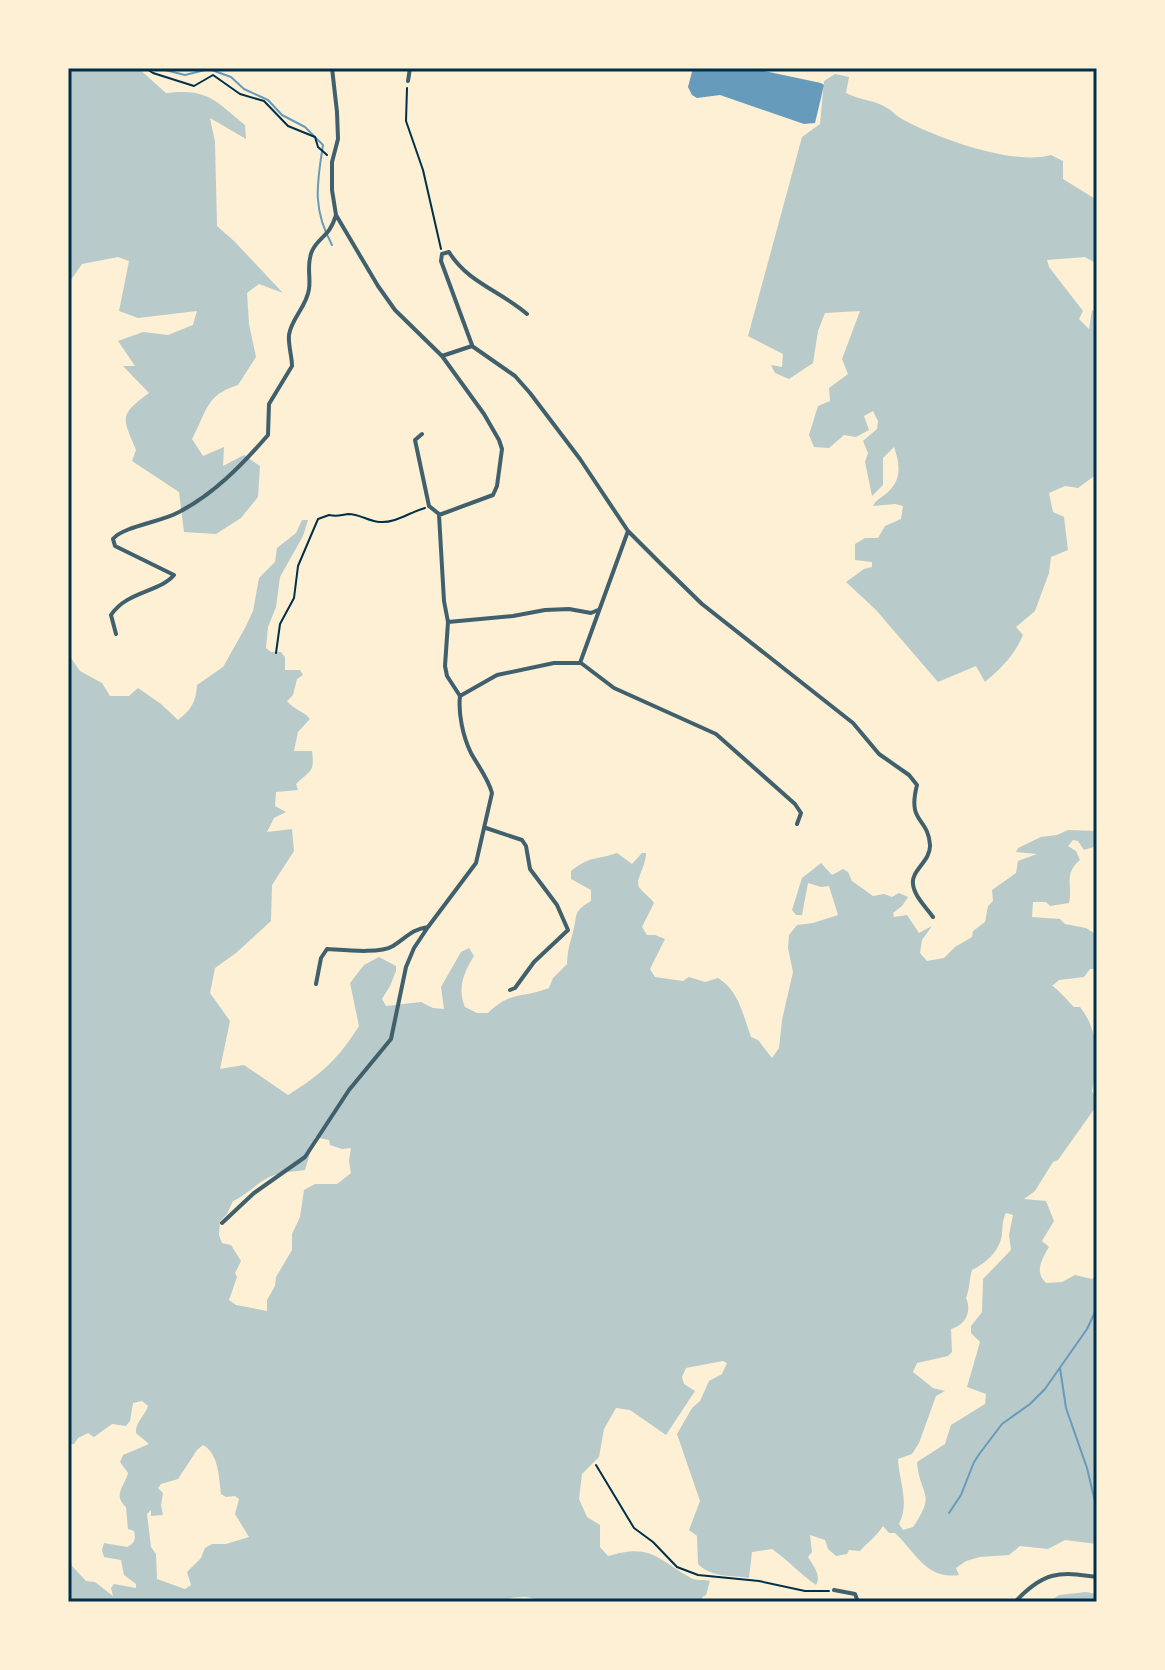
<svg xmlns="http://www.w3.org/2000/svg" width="1165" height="1670" viewBox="0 0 1165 1670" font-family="'Public Sans',sans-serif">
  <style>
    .green { fill: #b9caca; fill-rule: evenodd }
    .water { fill: #669bbc }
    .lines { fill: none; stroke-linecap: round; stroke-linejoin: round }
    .stream { stroke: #669bbc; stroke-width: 2 }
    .path { stroke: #003049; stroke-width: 2 }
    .minor { stroke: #3f606c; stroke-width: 4 }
    .neatline { fill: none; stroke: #003049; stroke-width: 3 }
  </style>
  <rect width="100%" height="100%" fill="#fdf0d5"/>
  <path class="green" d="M68 68H138L166 93C207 88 215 100 245 125L246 139 210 118 215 142 217 226 234 241 283 293 259 284 247 293 249 324 256 357 238 385C205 395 207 412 192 439L203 456 224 447 223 466 244 455 260 466 258 497 241 518 216 534 184 532 179 492 132 461 136 450C122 417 119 415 149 393L123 366H135L118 341 143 332 168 335 193 325 197 311 138 318 119 311 129 261 118 257 82 264 68 284Z
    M835 74 849 77 846 93C859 100 875 100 887 108 893 111 896 116 902 119 936 138 1014 166 1051 155L1063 161V179L1097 200V264L1085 257 1047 260 1049 267 1083 311 1079 319 1089 329 1092 310 1097 313V474L1078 488 1065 486 1049 493 1053 512 1064 517 1068 550 1051 557 1049 573 1035 611 1016 627 1023 635C1014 656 1002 667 985 682L976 666 938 682 876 610 846 582 864 569 872 567V562L855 560V544L865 538H878L885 526 901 519 903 506 895 504 873 506C877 498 882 498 888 492 902 479 900 464 894 447L883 458V485L872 496 865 462 868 453 863 441 877 429 878 421 873 411 864 416 869 430 856 437 844 435 829 448 814 447 809 435 818 406 830 401 829 388 848 374 842 359 860 311 825 313 818 331 813 363 789 379 775 373 771 365 782 367 783 354 748 336 802 137 820 124 824 81Z
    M302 520H308L303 536 280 577 276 607 268 627 266 648 271 652H281L285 657V670H300L303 675 297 679 293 695 287 701C294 710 304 711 310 719L298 732 294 751H312C315 773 310 770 296 784L298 790 276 792 275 806 286 812 274 818 267 832 292 829 294 851 272 885 271 921 236 953 215 968 210 993 230 1021 220 1069 244 1065 288 1095C321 1075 339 1058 359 1026L350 983 364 965 379 957 396 966V971L390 986 382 999 386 1006 421 1002 433 1008 444 1009 441 987 461 952 469 948 474 956C464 972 457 988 465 1007L477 1013H488C511 990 522 999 549 988L553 978 567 964C568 948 569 947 573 932 578 914 572 912 591 901V890L571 879V871C593 854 595 861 617 853L632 864 642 853H646C646 867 635 879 639 887 643 893 650 897 654 903L642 927 647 935H655L665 939 650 969 655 977 683 981 689 977 705 982 718 978C739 991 743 1015 751 1037L758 1040 772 1058 779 1048 782 1020 793 972 788 948 789 935 797 925 813 923 838 915 829 886 821 887 808 883 802 915H796L792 910 802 878 821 863 832 875 843 869 848 872 852 881 873 896 884 894 892 897 899 893 908 897 902 906 893 913 894 917 907 915 919 933 932 926 922 940 920 953 927 961 944 958 955 947 972 937 973 931 985 922 988 906 993 901 992 890 1016 873 1018 861 1037 854 1016 852 1018 848 1041 837 1057 835 1068 830 1097 831V846L1084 850 1078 841 1073 840 1068 846 1076 851 1080 860C1063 874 1073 886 1069 903L1050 906 1046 902H1033L1032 917 1060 919 1065 924 1086 928 1097 935V969H1090L1084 977 1059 980 1052 986C1057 988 1069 1002 1074 1007H1080C1100 1032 1098 1062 1092 1091L1095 1096V1108L1058 1160 1053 1162 1035 1191 1024 1199 1046 1201 1054 1221 1042 1241 1049 1247C1042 1259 1034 1272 1046 1283L1062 1282 1075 1275 1092 1279 1097 1274V1544L1065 1540 1048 1549 1020 1546 1009 1555 980 1557 966 1561 956 1568 959 1575C927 1580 916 1553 895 1533H889L883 1526C876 1537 868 1542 860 1551L849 1550 847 1554 836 1556 828 1549 825 1540 810 1535 812 1552 808 1557C812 1564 822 1575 816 1585 800 1574 788 1560 772 1549L752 1552 749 1578C731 1575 712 1578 698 1564L697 1536 689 1530 700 1501 677 1434 692 1408 700 1401 709 1381 722 1374 727 1363 723 1361 686 1368 682 1377 684 1384 695 1391 666 1435 630 1410 616 1408 604 1429 599 1457 582 1474 579 1499 587 1517 600 1525V1547L608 1556C651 1543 656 1558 691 1578 696 1581 704 1579 710 1581L706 1595 702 1597 704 1602H541C532 1595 511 1596 501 1602H68V1552L72 1566 86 1581 95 1582 113 1596 111 1588 114 1584 136 1588V1584L124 1575 121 1560 104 1557 102 1550 104 1543 127 1547C135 1543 136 1539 134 1531L128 1529 126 1507C112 1495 125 1486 128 1473L120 1462 123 1455 149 1444 136 1433C135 1422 145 1416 148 1406L142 1401 133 1403 130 1421 126 1426 112 1424 94 1437 88 1433 78 1438 74 1444H68V654L80 671 102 683 110 696H129L138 688 161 704 178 720C191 710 196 702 197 685L223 667 245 628 253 611 259 578 275 562 277 548 296 533ZM315 1137 329 1140 330 1145 342 1149 351 1148 349 1161 351 1173 337 1184H315L304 1190 300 1217 292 1234V1250L276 1277 275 1286 267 1300V1311L236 1305 229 1300 237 1277 235 1273 241 1261 231 1245 222 1243 219 1235 220 1221 227 1214 233 1201C249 1194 261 1178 278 1174 286 1171 296 1172 305 1170ZM1006 1213 1013 1215 1009 1235 1011 1250 983 1279 982 1312 971 1326V1333L980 1342 967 1387 986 1394 985 1404 951 1425 945 1444 917 1462C920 1497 937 1492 913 1527L903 1530 899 1524C910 1502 899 1482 898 1459L912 1454 919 1443 936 1396 945 1391 933 1388 913 1372 917 1363 948 1356 952 1352 951 1329C966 1325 972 1311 966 1298 970 1288 969 1280 972 1270 986 1263 1000 1251 1002 1234 1003 1225 1002 1221 1006 1213ZM203 1445C219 1454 219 1478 221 1494L226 1497 235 1496 239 1499 235 1514 249 1537 226 1544H212L205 1548 201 1558 187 1572 191 1585 185 1589 157 1579 156 1554 151 1547 147 1514 151 1510V1516L163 1515 161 1505 163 1493 158 1488 161 1484 178 1479 197 1450Z
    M1086 1592 1097 1594V1602H1053L1052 1600 1059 1595Z"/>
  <path class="water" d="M693 68H750L821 83 824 85 815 123 804 124 720 95 697 98 692 95 688 87Z"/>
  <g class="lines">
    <path class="stream" d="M157 68 185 75 209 69 231 77 244 89 268 100 282 115 305 127 323 145C317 184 312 208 332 245
      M1060 1368 1066 1408 1087 1468 1097 1510
      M949 1513 961 1495 974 1462 980 1453 1002 1424 1030 1404 1045 1389 1087 1329 1097 1308"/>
    <path class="path" d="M145 68 153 73 194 86 213 75 240 94 264 101 288 126 315 137 318 147 327 155
      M407 88 406 121 423 170 441 249
      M276 653 280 624 294 598 298 566 318 519 329 515C338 517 340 515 348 514 360 514 370 522 380 522 396 523 410 512 425 508
      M596 1465 634 1528 653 1542 677 1567 698 1575 759 1581 805 1591H829"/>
    <path class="minor" d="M332 68 337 112 338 139 332 162V190L336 215 378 286 395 310 442 356 484 414 499 440 502 449 497 486 493 495 439 515 444 601 448 622 445 666 447 676 460 696
      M408 81 410 68
      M472 345 441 261 442 254 449 252C468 283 501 291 527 314
      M442 356 472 346 515 376 530 393 580 459 628 531 661 564 702 604 853 723 879 754 909 775 917 785C907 824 928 816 930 845 931 861 911 870 913 884 914 896 926 907 933 917
      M422 434 415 440 429 506 439 514
      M448 622 513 616 545 610 569 609 591 613 598 610
      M116 634 111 615C127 591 160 592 174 575L115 546 113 539C122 527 160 522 177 513 213 495 242 465 268 435L269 404 292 366C292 356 288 345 289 335 291 319 307 306 309 289 311 276 306 265 312 251 319 236 329 238 336 215
      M581 663 614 688 716 734 795 804 801 813 797 824
      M486 828 522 840 526 846 530 869 557 905 568 930 534 962 515 988 510 990
      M316 984 321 958 327 949C344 950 380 954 393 946 406 938 412 929 428 927
      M222 1223 254 1193 305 1157 349 1090 391 1039 406 967 414 948 428 927 476 863 492 793C488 778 478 766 471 753 463 737 458 713 460 696L497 675 554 663H580L628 531
      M834 1590 855 1594 858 1602
      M1015 1602C1043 1572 1058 1571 1097 1577"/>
  </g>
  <rect width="1165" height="1670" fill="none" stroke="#fdf0d5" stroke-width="140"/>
  <rect x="70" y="70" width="1025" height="1530" class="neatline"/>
</svg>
